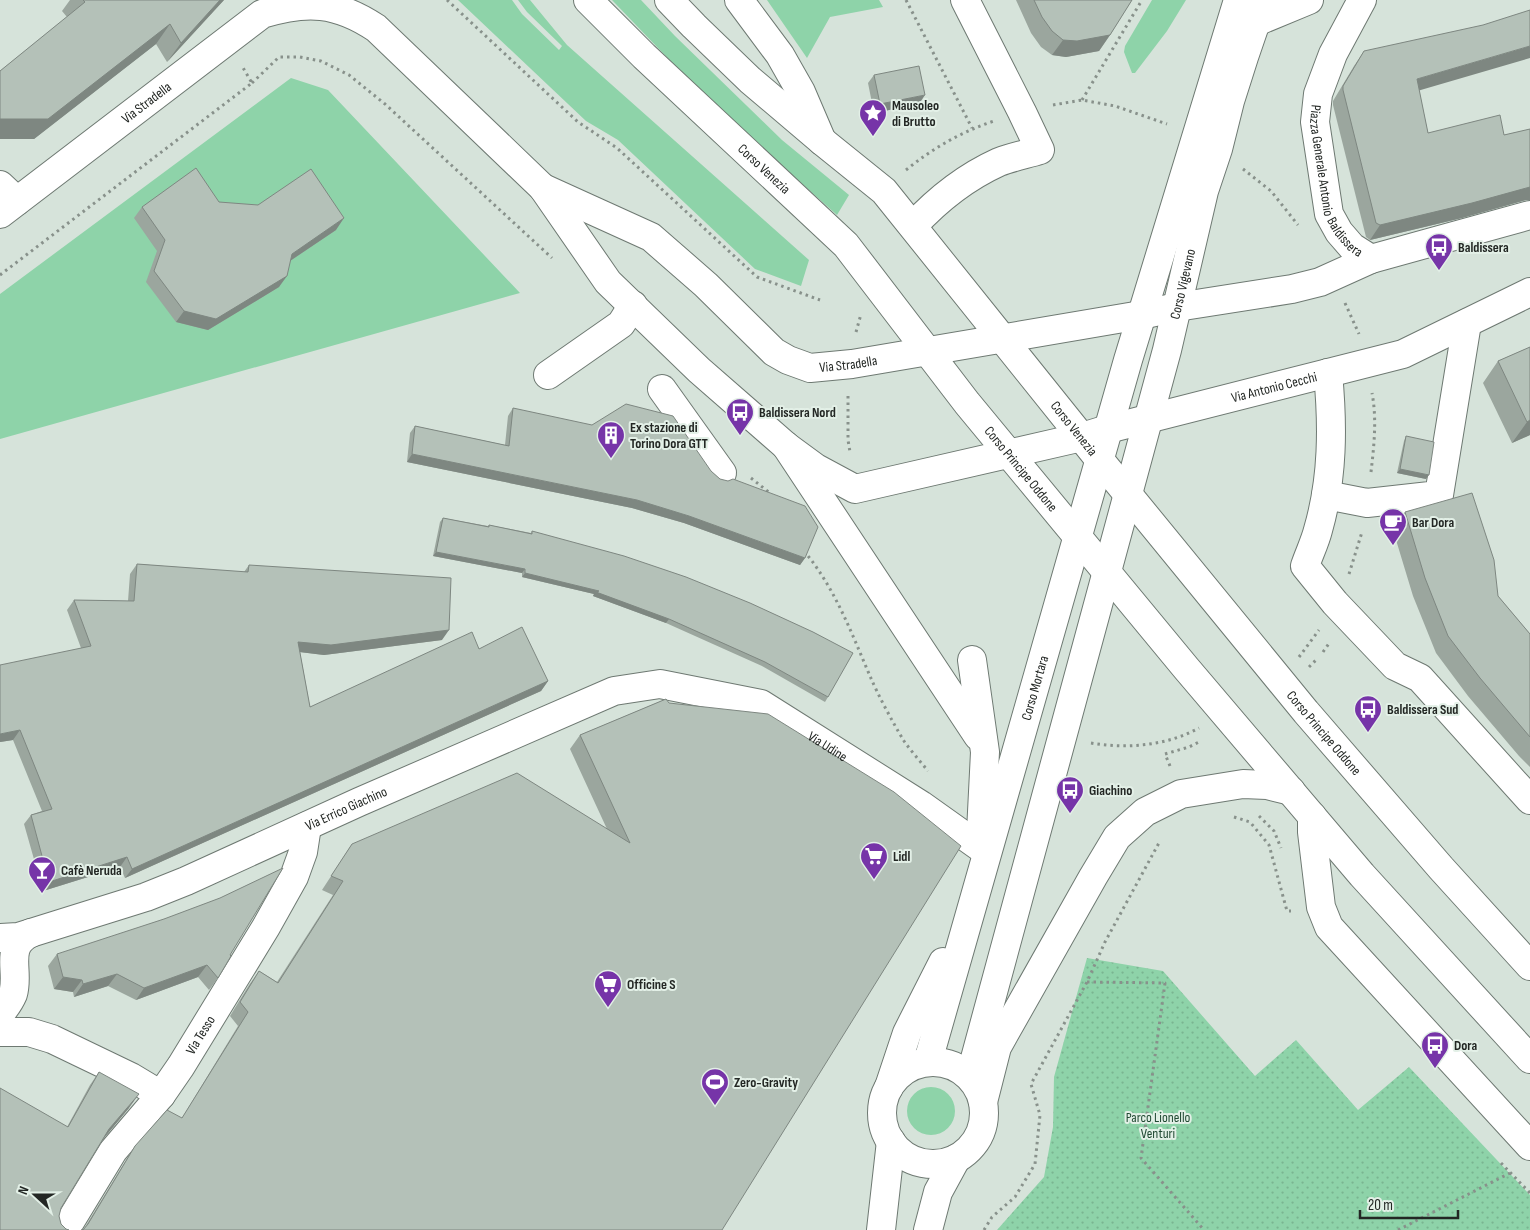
<svg xmlns="http://www.w3.org/2000/svg" width="1530" height="1230" font-family="'Sofia Sans Condensed',sans-serif">
  <style>
    .green { fill: #8ed3a9 }
    .park { fill: url(#park-dots) }
    .lines { fill: none; stroke-linecap: round; stroke-linejoin: round }
    .minor-casing { stroke: #6e7972; stroke-width: 30 }
    .major-casing { stroke: #6e7972; stroke-width: 30 }
    .path { stroke: #88918b; stroke-width: 3; stroke-dasharray: 2.5 4; stroke-linecap: butt }
    .minor { stroke: #fff; stroke-width: 28 }
    .major { stroke: #fff; stroke-width: 28 }
    .wall { fill: #9ba69e }
    .shaded-wall { fill: #7e8781 }
    .building { fill: #b4c1b8; stroke: #7e8781 }
    .labels { text-anchor: middle; dominant-baseline: central; stroke-width: 4; stroke-linejoin: round; paint-order: stroke }
    .street-label { font-size: 14px; fill: #232724; stroke: #e3f0e7 }
    .poi-label { font-size: 14px; font-weight: bold; fill: #232724; stroke: #e3f0e7; text-anchor: start }
    .park-label { font-size: 14px; fill: #204932; stroke: #e3f0e7 }
  </style>
  <defs>
    <pattern id="park-dots" width="8" height="8" patternUnits="userSpaceOnUse" patternTransform="scale(1.25)"><rect width="8" height="8" fill="#8ed3a9"/><path d="M2 2h.1M6 6h.1" fill="none" stroke="#7ab591" stroke-width="1.8" stroke-linecap="round"/></pattern>
  </defs>
  <rect width="100%" height="100%" fill="#d6e3da"/>
  <!-- green -->
  <path class="green" d="M458 0H512L522 14 559 50 562 46 527 12 518 0H530L567 45 809 260 801 286 755 269 618 140 586 121Z
    M612 0H641L675 36 782 140 849 195 837 215 764 150 681 72Z
    M767 0H879L883 7 830 17 807 58Z
    M1152 0H1186L1167 31 1135 73H1132L1124 52 1125 46Z
    M291 78 328 90 520 293 0 439V294Z
    M907 1111a24 24 0 1 1 48 0a24 24 0 1 1-48 0Z"/>
  <!-- park -->
  <path class="park" d="M1087 958 1163 971 1255 1076 1296 1040 1358 1110 1409 1067 1530 1195V1230H997L1044 1177 1053 1127 1054 1077Z"/>
  <g class="lines">
    <!-- minor casing -->
    <g class="minor-casing">
      <g id="minor">
        <path d="M739 0 780 55 801 92 822 141"/>
        <path id="s1" d="M1362 0 1333 54 1318 94 1315 122 1329 214 1339 232 1352 247 1371 259"/>
        <path d="M1256 22 1309 0"/>
        <path d="M0 185 17 201"/>
        <path id="s2" d="M543 188 651 237 706 285 774 352 788 360 810 368 852 364 1141 315 1177 307 1292 289 1320 282 1371 259 1530 215"/>
        <path id="s3" d="M0 214 262 14C307 0 337 2 376 28L543 188 608 282 699 370 786 446 816 468 855 489 1082 437 1108 429 1403 354 1530 292"/>
        <path d="M913 226C937 200 966 177 999 162 1012 157 1027 154 1040 150L1022 112 965 0"/>
        <path d="M1328 373C1333 426 1333 478 1318 530 1315 542 1309 554 1305 566L1335 603 1395 666 1420 678 1530 800"/>
        <path d="M548 375 621 324 633 305"/>
        <path d="M662 389 722 473"/>
        <path d="M1326 495 1367 503 1439 495 1467 323"/>
        <path d="M1312 816V832L1321 907 1329 927 1530 1146"/>
        <path id="s4" d="M0 938 18 937 146 897 186 881 359 802 614 691 660 684 761 704 921 805 980 847"/>
        <path d="M0 1014C5 1008 10 1001 13 994 20 971 3 946 31 933"/>
        <path d="M0 1032H29L52 1039 131 1077 161 1095"/>
        <path id="s5" d="M65 1230 113 1151 161 1095 181 1066 266 927 294 877 303 852 307 826"/>
      </g>
    </g>
    <!-- major casing -->
    <g class="major-casing">
      <g id="major">
        <path id="s6" d="M588 0 644 56 846 245 967 403 1186 668 1362 875 1530 1059"/>
        <path id="s7" d="M669 0 694 26 750 80 822 141 884 191 1099 459 1306 712 1441 868 1530 966"/>
        <path d="M786 446 978 736"/>
        <path d="M972 660 985 752 981 832"/>
        <path id="s8" d="M928 1061 1128 360 1238 0"/>
        <circle cx="933" cy="1113" r="51"/>
        <path id="s9" d="M970 1077 1167 350 1204 191 1218 149 1230 101 1244 57 1256 22 1266 0"/>
        <path d="M889 1087 907 1033 943 962"/>
        <path d="M983 1102 997 1047 1093 877 1117 837 1145 812 1181 794 1243 784 1267 785 1291 791"/>
        <path d="M881 1230 891 1141"/>
        <path d="M928 1230 938 1192 956 1159"/>
      </g>
    </g>
    <!-- path -->
    <path class="path" d="M447 0 578 122 617 148 757 277 820 300
      M906 0 972 128
      M252 83 279 57H300L321 61 349 75 385 104 552 258
      M1082 100 1142 0
      M1053 105 1082 100 1115 106 1167 124
      M1243 169 1271 191 1298 225
      M906 170C933 148 961 132 994 121
      M0 275 252 83 242 66
      M1345 303 1359 334
      M856 332 861 314
      M848 396V440L850 452
      M1371 472C1374 446 1377 419 1372 393
      M751 478 771 494
      M804 551C835 588 851 632 870 676 878 695 893 723 904 741 911 751 920 761 928 771
      M1349 574 1362 532
      M1323 652 1330 642
      M1299 657 1319 630
      M1309 667 1317 659
      M1091 743C1127 749 1166 746 1199 728
      M1170 766 1165 754 1189 747 1199 742
      M1259 816 1274 831 1281 848
      M1234 817 1250 822 1269 845 1287 911H1291
      M1087 982 1165 983 1141 1158 1204 1230
      M1501 1163 1530 1193
      M984 1230 992 1217 1015 1197 1035 1164 1040 1115 1031 1084 1087 982 1105 942 1160 841
      M1398 1230 1510 1173"/>
    <!-- minor -->
    <use href="#minor" class="minor"/>
    <!-- major -->
    <use href="#major" class="major"/>
  </g>
  <!-- wall -->
  <path class="wall" d="M70 0H224L167 62 156 44 34 139H0V71L67 17 62 11Z
    M1016 0H1132L1110 35 1099 51 1066 57 1052 55 1041 47 1031 33Z
    M1364 51 1419 90 1428 133 1504 135 1530 129V200H1526L1462 218 1370 240 1366 237 1333 105V101L1354 66Z
    M874 75 919 104 874 113 868 83Z
    M219 202 336 230 290 261 279 287 208 330 176 322 146 282 157 251 134 218 142 207Z
    M1530 347V435L1512 443 1483 383 1498 361Z
    M513 408 711 471 805 558 800 565 684 523 632 508 407 462 410 433 415 426 505 445 508 416Z
    M1406 436 1426 479 1397 473 1404 441Z
    M1405 512 1498 596 1530 634V767L1519 756 1468 696 1436 653 1413 596 1393 530Z
    M443 518 488 526 489 525 531 533 532 531 828 697 825 702 762 666 666 623 593 596 594 594 522 577V573L433 556 440 522Z
    M137 564 244 572 249 565 442 640 324 655 300 652 310 707 479 649 548 681 541 691 125 878 120 867 43 891 24 824 31 815 42 811 13 740 0 742 81 648 67 610 74 600 128 601 130 574Z
    M666 699 722 1230H83L85 1227 126 1160 135 1146 182 1118 238 1026 230 1016 249 985 259 971 277 982 333 895 322 890 352 844 607 829 570 749 580 735Z
    M57 954 230 955 218 978 209 990 198 977 136 1000 108 986 74 997 73 992 54 989 48 966Z
    M99 1072 129 1108 104 1137 61 1208 59 1216 61 1224 66 1229 0 1230 67 1127 90 1085Z"/>
  <!-- shaded-wall -->
  <path class="shaded-wall" d="M220 0H224L167 62 181 43Z
    M170 24 156 44 34 139H0V119Z
    M1110 35 1099 51 1066 57 1052 55 1063 40Z
    M1530 46V58L1407 94 1417 79Z
    M925 95 919 104 874 113 880 104Z
    M1530 187V200H1526L1462 218 1370 240 1380 225Z
    M344 218 336 230 284 265 292 254Z
    M287 276 279 287 208 330 176 322 184 311Z
    M1530 420V435L1512 443 1527 422Z
    M412 454 637 500 689 516 805 558 800 565 684 523 632 508 407 462Z
    M1400 469 1429 475 1426 479 1397 473Z
    M436 552 525 569 522 573 433 556Z
    M525 573 599 591 669 619 666 623 593 596 594 594 522 577Z
    M449 630 442 640 324 655 291 651 298 642Z
    M548 681 541 691 125 878 132 869Z
    M20 730 13 740 0 742V734Z
    M127 857 120 867 43 891 49 882Z
    M207 965 198 977 136 1000 144 988Z
    M117 974 108 986 74 997 83 984Z
    M63 977 82 980 73 992 54 989Z
    M139 1094 129 1108 100 1143 109 1129Z"/>
  <!-- building -->
  <path class="building" d="M83 0H220L181 43 170 24 48 119H0V71L85 2Z
    M1034 0H1132L1110 35 1077 41 1063 40 1052 31 1042 17Z
    M1530 10V46L1417 79 1428 133 1500 115 1504 135 1530 129V187L1472 203 1380 225 1376 223 1343 90V86L1364 51 1483 25Z
    M919 66 925 95 880 104 874 75Z
    M196 168 219 202 258 205 311 169 344 218 292 254 287 276 216 319 184 311 154 271 165 240 142 207Z
    M1530 347V420L1527 422 1498 361Z
    M626 404 673 416 711 471 720 479 728 481 733 479 805 506 818 527 805 558 689 516 637 500 412 454 415 426 509 446 513 408 592 425Z
    M1406 436 1434 442 1429 475 1400 469Z
    M1472 493 1494 560 1498 596 1530 634V737L1480 678 1448 636 1425 578 1405 512Z
    M443 518 489 527V525L532 534V531L624 556 686 577 750 603 813 632 853 653 828 697 765 662 669 619 596 592 599 591 525 573V569L436 552Z
    M137 564 248 572 249 565 451 578 449 630 331 645 298 642 310 707 472 632 479 649 522 627 548 681 132 869 127 857 49 882 31 815 52 809 20 730 0 734V665L91 646 74 600 134 601Z
    M666 699 669 703 768 714 894 792 961 846 722 1230H81H83L88 1224 135 1146 167 1110 182 1118 248 1012 240 1002 259 971 278 983 343 881 331 876 352 844 517 773 630 843 580 735Z
    M283 868 230 955 231 956 218 978 207 965 144 988 117 974 83 984 82 980 63 977 57 954 164 919 220 898Z
    M99 1072 139 1094 109 1129 61 1208 59 1216 61 1224 66 1229 69 1230H0V1088L68 1127Z"/>
  <!-- icons -->
  <defs>
    <g id="sight-pin" transform="scale(1.4375)"><path d="M0 17L-7.5 6A9.5 9.5 0 1 1 7.5 6Z" fill="#7634a8" stroke="#e3f0e7"/><path d="M0-6L1.8-2.2L6-1.7L2.9 1.2L3.7 5.4L0 3.3L-3.7 5.4L-2.9 1.2L-6-1.7L-1.8-2.2Z" fill="#fff"/></g>
    <g id="bus-pin" transform="scale(1.4375)"><path d="M0 17L-7.5 6A9.5 9.5 0 1 1 7.5 6Z" fill="#7634a8" stroke="#e3f0e7"/><path d="M-5-6H5V4H4V6H2V4H-2V6H-4V4H-5ZM-3.5-4V0h7V-4ZM-3.5 1.2v1.5H-2V1.2ZM2 1.2v1.5H3.5V1.2Z" fill="#fff"/></g>
    <g id="building-pin" transform="scale(1.4375)"><path d="M0 17L-7.5 6A9.5 9.5 0 1 1 7.5 6Z" fill="#7634a8" stroke="#e3f0e7"/><path d="M-4-6H4V6H1V3H-1V6H-4ZM-2.5-4.3h1.7v1.8h-1.7ZM.8-4.3h1.7v1.8H.8ZM-2.5-1h1.7V.8h-1.7ZM.8-1h1.7V.8H.8Z" fill="#fff"/></g>
    <g id="cafe-pin" transform="scale(1.4375)"><path d="M0 17L-7.5 6A9.5 9.5 0 1 1 7.5 6Z" fill="#7634a8" stroke="#e3f0e7"/><path d="M-5.5-4.5H6V0H3Q3 3.5 0 3.5H-2.5Q-5.5 3.5-5.5 0ZM3-3.2v2h1.7v-2ZM-6 4.5H4V6H-6Z" fill="#fff"/></g>
    <g id="supermarket-pin" transform="scale(1.4375)"><path d="M0 17L-7.5 6A9.5 9.5 0 1 1 7.5 6Z" fill="#7634a8" stroke="#e3f0e7"/><path d="M-6-5.5h2.5l.6 2H6L4.5 2H-2.5L-4.4-4H-6ZM-1.5 3.2a1.3 1.3 0 1 0 .1 0ZM3 3.2a1.3 1.3 0 1 0 .1 0Z" fill="#fff"/></g>
    <g id="bar-pin" transform="scale(1.4375)"><path d="M0 17L-7.5 6A9.5 9.5 0 1 1 7.5 6Z" fill="#7634a8" stroke="#e3f0e7"/><path d="M-6-5H6L.8 .8V4.5H3.5V6h-7V4.5H-.8V.8Z" fill="#fff"/></g>
    <g id="stadium-pin" transform="scale(1.4375)"><path d="M0 17L-7.5 6A9.5 9.5 0 1 1 7.5 6Z" fill="#7634a8" stroke="#e3f0e7"/><path d="M0-5a6.5 5 0 1 0 0 10a6.5 5 0 1 0 0-10ZM-3.5-1.8h7v3.6h-7Z" fill="#fff"/></g>
  </defs>
  <g fill-rule="evenodd">
    <use href="#sight-pin" x="873" y="113"/>
    <use href="#bus-pin" x="1439" y="247"/>
    <use href="#bus-pin" x="740" y="412"/>
    <use href="#building-pin" x="611" y="435"/>
    <use href="#cafe-pin" x="1393" y="522"/>
    <use href="#bus-pin" x="1368" y="709"/>
    <use href="#bus-pin" x="1070" y="790"/>
    <use href="#supermarket-pin" x="874" y="856"/>
    <use href="#bar-pin" x="42" y="870"/>
    <use href="#supermarket-pin" x="608" y="984"/>
    <use href="#bus-pin" x="1435" y="1045"/>
    <use href="#stadium-pin" x="715" y="1082"/>
  </g>
  <g class="labels">
    <!-- street labels -->
    <g class="street-label">
      <text stroke="none"><textPath href="#s3" startOffset="184">Via Stradella</textPath></text>
      <text stroke="none"><textPath href="#s6" startOffset="244">Corso Venezia</textPath></text>
      <text stroke="none"><textPath href="#s1" startOffset="196">Piazza Generale Antonio Baldissera</textPath></text>
      <text stroke="none"><textPath href="#s9" startOffset="821">Corso Vigevano</textPath></text>
      <text stroke="none"><textPath href="#s2" startOffset="365">Via Stradella</textPath></text>
      <text stroke="none"><textPath href="#s3" startOffset="1550">Via Antonio Cecchi</textPath></text>
      <text stroke="none"><textPath href="#s7" startOffset="592">Corso Venezia</textPath></text>
      <text stroke="none"><textPath href="#s6" startOffset="640">Corso Principe Oddone</textPath></text>
      <text stroke="none"><textPath href="#s8" startOffset="388">Corso Mortara</textPath></text>
      <text stroke="none"><textPath href="#s7" startOffset="986">Corso Principe Oddone</textPath></text>
      <text stroke="none"><textPath href="#s4" startOffset="892">Via Udine</textPath></text>
      <text stroke="none"><textPath href="#s4" startOffset="371">Via Errico Giachino</textPath></text>
      <text stroke="none"><textPath href="#s5" startOffset="238">Via Tesso</textPath></text>
    </g>
    <!-- poi labels -->
    <g class="poi-label">
      <text x="892" y="105">Mausoleo<tspan x="892" dy="16">di Brutto</tspan></text>
      <text x="1458" y="247">Baldissera</text>
      <text x="759" y="412">Baldissera Nord</text>
      <text x="630" y="427">Ex stazione di<tspan x="630" dy="16">Torino Dora GTT</tspan></text>
      <text x="1412" y="522">Bar Dora</text>
      <text x="1387" y="709">Baldissera Sud</text>
      <text x="1089" y="790">Giachino</text>
      <text x="893" y="856">Lidl</text>
      <text x="61" y="870">Cafè Neruda</text>
      <text x="627" y="984">Officine S</text>
      <text x="1454" y="1045">Dora</text>
      <text x="734" y="1082">Zero-Gravity</text>
    </g>
    <!-- park labels -->
    <g class="park-label">
      <text x="1158" y="1117">Parco Lionello<tspan x="1158" dy="16">Venturi</tspan></text>
    </g>
  </g>
  <!-- north arrow -->
  <g transform="translate(35 1195) rotate(291)" stroke="#e3f0e7" stroke-width="4" paint-order="stroke">
  <path d="M0-4L9 19L0 12L-9 19Z" fill="#232724"/>
  <text y="-8" font-size="14" font-weight="bold" text-anchor="middle" fill="#232724">N</text>
  </g>
  <!-- scale -->
  <path d="M1360 1210v8h98v-8" fill="none" stroke="#232724" stroke-width="2.5"/>
  <text x="1368" y="1210" font-size="15" fill="#232724" stroke="#e3f0e7" stroke-width="4" paint-order="stroke">20 m</text>
</svg>
